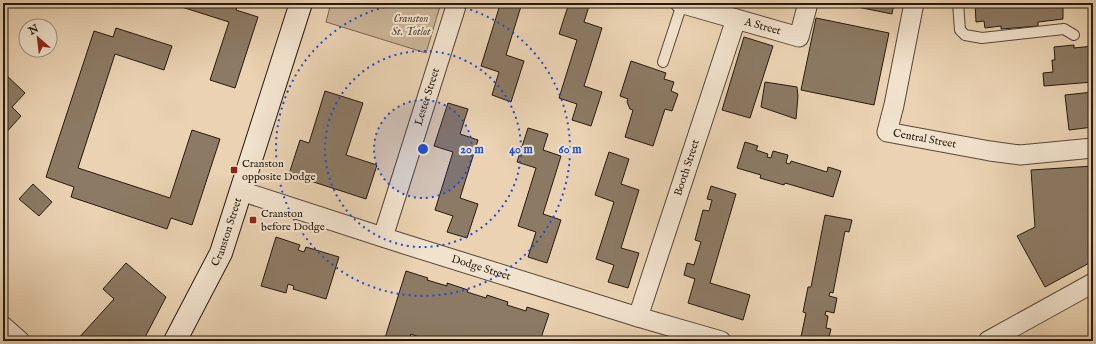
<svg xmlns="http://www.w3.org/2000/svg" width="1096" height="344" font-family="'IM FELL English',serif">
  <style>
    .green { fill: #c9b396; stroke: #786652 }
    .building { fill: #8c7a64; stroke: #261a0f }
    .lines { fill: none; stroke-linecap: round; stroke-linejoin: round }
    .lane-casing { stroke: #574838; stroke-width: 12 }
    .street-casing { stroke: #574838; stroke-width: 21 }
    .secondary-casing { stroke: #261a0f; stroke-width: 24 }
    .lane { stroke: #f1e2cd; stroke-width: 10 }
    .street { stroke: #f1e2cd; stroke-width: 19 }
    .secondary { stroke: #f1e2cd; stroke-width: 22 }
    .ring { fill: none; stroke: #1d4ed8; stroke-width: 2; stroke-dasharray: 2 4 }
    .poi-dot { fill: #8f2418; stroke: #f1e2cd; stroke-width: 1.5 }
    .labels { text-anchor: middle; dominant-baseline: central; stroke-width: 4; stroke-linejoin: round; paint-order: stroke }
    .park-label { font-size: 11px; font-style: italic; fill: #574838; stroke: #f1e2cd }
    .street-label { font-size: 11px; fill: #261a0f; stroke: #f1e2cd }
    .poi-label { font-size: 11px; fill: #261a0f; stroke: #f1e2cd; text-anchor: start }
    .centre { fill: #1d4ed8; stroke: #f1e2cd; stroke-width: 2 }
    .ring-label { font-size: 12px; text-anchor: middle; font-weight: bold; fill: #1d4ed8; stroke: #f1e2cd; stroke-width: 4; stroke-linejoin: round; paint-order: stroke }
  </style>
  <rect width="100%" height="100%" fill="#ead2b2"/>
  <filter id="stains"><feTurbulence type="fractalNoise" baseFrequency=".005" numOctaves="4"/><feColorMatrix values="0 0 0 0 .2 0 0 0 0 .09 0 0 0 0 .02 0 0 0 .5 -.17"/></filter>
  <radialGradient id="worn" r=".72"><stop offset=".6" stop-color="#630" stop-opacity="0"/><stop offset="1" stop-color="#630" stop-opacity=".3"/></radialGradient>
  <!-- green -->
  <path class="green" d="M331 3H441L426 53 326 22Z"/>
  <!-- building -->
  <path class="building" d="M169 3H238L236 10 258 17 235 88 210 80 229 22Z
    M483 3H522L506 55 524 61 511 102 492 95 499 72 481 66 499 8Z
    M569 3H590L584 22 602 28 584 86 602 92 591 126 572 120 577 104 559 98 577 40 559 34Z
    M838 3H894L892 14Z
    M975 3H1063V19L1038 22V26L1001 29V26L985 28 984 21 976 22Z
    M816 18 889 33 874 105 801 90Z
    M116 28 172 46 164 70 115 54 78 168 170 198 192 130 220 139 192 225 171 218 167 229 71 197 74 187 46 177 94 31 113 37Z
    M744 37 773 46 750 118 722 110Z
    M1074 45V48L1093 46V82L1044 86 1043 73 1053 72 1052 60H1055L1054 47Z
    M631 61 666 73 664 79 674 82 671 91 678 94 672 111 665 109 653 146 625 137 633 110 630 109 627 102 628 99 620 96Z
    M3 72 25 93 12 107 21 116 3 136Z
    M765 82 797 87 798 96 796 119 761 107Z
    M325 91 363 103 346 155 377 165 366 199 289 174 300 140 309 143Z
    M1093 92V127L1069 130 1065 95Z
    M448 103 468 109 460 134 478 140 460 198 478 204 467 238 447 232 453 216 435 210 453 152 434 146Z
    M528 128 548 134 543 150 561 156 543 214 561 220 547 263 528 257 536 232 518 226 536 168 517 162Z
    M745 142 758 146 756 150 768 154 767 157 771 158 773 151 788 155 786 163 790 164 791 161 827 172 828 167 841 171 833 197 785 183 784 185 760 178 761 175 737 168Z
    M609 152 629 159 621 184 639 190 621 248 639 253 628 288 608 282 614 265 596 259 614 202 595 195Z
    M1093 166V261L1045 287 1017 236 1035 227 1031 170Z
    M33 184 52 202 39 216 19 199Z
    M711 186 736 194 710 283 750 295 743 320 688 303 695 279 684 275 687 263 694 265 701 242 695 240 703 210 709 211 712 200 707 199Z
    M825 215 852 220 849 232 845 231 833 293 830 292 829 296 837 298 834 313 826 311 825 315 828 316 826 328 831 329 828 341 801 337 806 313 803 312 808 287H811Z
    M276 237 300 245 298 250 304 252 306 247 339 257 326 299 293 289 294 286 288 284 286 293 261 286Z
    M126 263 166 297 143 341H76L114 299 103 289Z
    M406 271 428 278 427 280 447 286V283L468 290 467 292 486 298 487 295 508 302 507 305 526 311 527 307 549 314 540 341H429L411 334 408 341H384Z"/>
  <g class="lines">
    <!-- lane casing -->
    <g class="lane-casing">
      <path id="lane" d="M958 3 960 30 965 35 982 38 1064 29 1074 35
        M663 62 682 4"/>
    </g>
    <!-- street casing -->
    <g class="street-casing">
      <g id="street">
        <path id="s1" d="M680 3 799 37 808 3"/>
        <path id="s2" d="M914 3 894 105 887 132 990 151 1020 155 1093 148"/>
        <path id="s3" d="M241 191 401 243 638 317 721 341"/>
        <path id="s4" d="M383 237 457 3"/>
        <path id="s5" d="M638 317 736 19"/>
        <path d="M3 326 20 341"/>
        <path d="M988 341 1093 283"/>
      </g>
    </g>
    <!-- secondary casing -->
    <g class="secondary-casing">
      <g id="secondary">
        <path id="s6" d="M175 341 221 253 301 3"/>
      </g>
    </g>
    <!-- lane -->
    <use href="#lane" class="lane"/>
    <!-- street -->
    <use href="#street" class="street"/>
    <!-- secondary -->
    <use href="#secondary" class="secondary"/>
  </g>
  <!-- distance rings -->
  <circle cx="423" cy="149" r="49" fill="#1d4ed8" fill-opacity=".12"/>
  <g class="ring">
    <circle cx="423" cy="149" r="49"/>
    <circle cx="423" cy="149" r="98"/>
    <path d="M441 3A147 147 0 1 1 405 3"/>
  </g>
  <!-- markers -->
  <g class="poi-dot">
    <rect x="230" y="166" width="8" height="8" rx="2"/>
    <rect x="249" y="216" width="8" height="8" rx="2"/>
  </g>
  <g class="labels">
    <!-- park labels -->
    <g class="park-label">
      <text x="411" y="19">Cranston<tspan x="411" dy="13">St. Totlot</tspan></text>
    </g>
    <!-- street labels -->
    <g class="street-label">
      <text stroke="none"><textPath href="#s1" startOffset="86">A Street</textPath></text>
      <text stroke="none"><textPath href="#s4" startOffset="147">Lester Street</textPath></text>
      <text stroke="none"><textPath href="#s2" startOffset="170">Central Street</textPath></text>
      <text stroke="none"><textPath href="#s5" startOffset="157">Booth Street</textPath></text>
      <text stroke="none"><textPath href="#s6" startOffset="121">Cranston Street</textPath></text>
      <text stroke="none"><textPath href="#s3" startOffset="252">Dodge Street</textPath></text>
    </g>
    <!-- poi labels -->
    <g class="poi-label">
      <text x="242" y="164">Cranston<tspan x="242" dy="13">opposite Dodge</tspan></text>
      <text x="261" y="214">Cranston<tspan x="261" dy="13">before Dodge</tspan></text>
    </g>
  </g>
  <circle cx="423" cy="149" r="6" class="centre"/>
  <g class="ring-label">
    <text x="472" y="153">20 m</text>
    <text x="521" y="153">40 m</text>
    <text x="570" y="153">60 m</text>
  </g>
  <!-- margin -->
  <rect width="1096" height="344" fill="none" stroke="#ead2b2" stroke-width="16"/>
  <rect x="4" y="4" width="1088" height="336" fill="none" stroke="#261a0f" stroke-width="2"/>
  <rect x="8" y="8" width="1080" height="328" fill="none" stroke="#261a0f"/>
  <!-- north arrow -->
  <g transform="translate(38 38) rotate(332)"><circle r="19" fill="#f1e2cd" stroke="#a09281"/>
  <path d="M0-3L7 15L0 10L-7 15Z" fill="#8f2418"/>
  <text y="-6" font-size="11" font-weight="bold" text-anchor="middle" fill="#261a0f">N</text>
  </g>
  <rect width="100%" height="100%" filter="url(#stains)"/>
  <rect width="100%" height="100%" fill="url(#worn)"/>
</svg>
